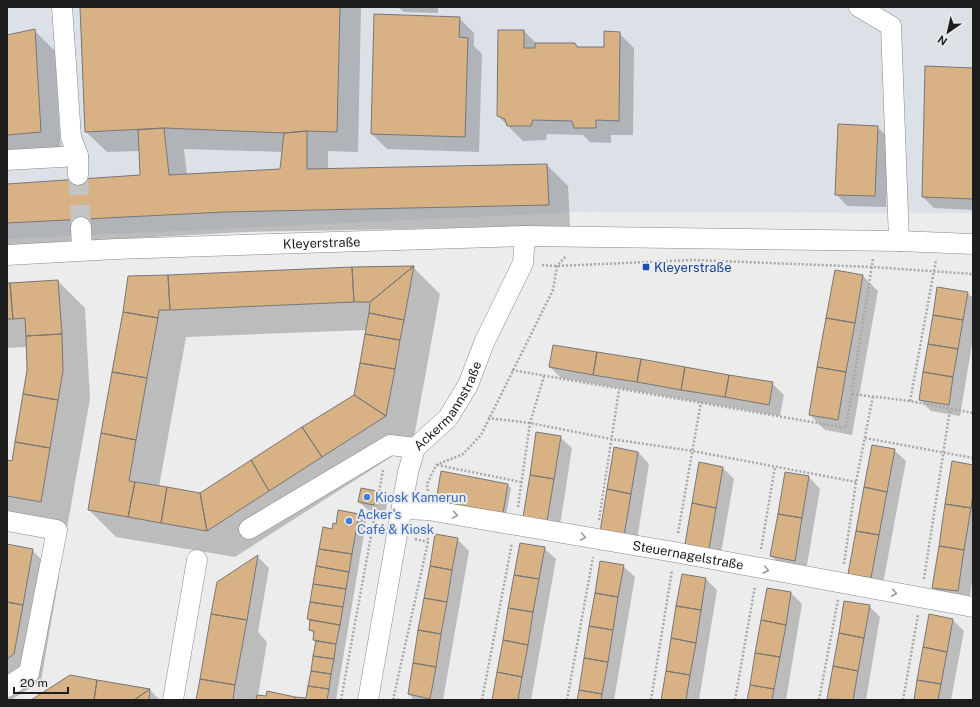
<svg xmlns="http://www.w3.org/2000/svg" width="980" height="707" font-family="'Public Sans',sans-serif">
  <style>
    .built { fill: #dce1e8 }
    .shadow { fill: #0003; fill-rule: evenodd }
    .building { fill: #d8b184; stroke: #777776 }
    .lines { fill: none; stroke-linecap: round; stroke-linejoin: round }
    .minor-tunnel { stroke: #c3c3c3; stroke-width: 20; stroke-dasharray: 20 10; stroke-linecap: butt }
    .minor-casing { stroke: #878889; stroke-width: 21 }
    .path { stroke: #a8a8a9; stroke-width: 2.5; stroke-dasharray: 2 2; stroke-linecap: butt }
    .minor { stroke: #fff; stroke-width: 20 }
    .oneway { stroke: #999 }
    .transit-dot { fill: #1a4fb4; stroke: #ececed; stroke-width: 1.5 }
    .shop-dot { fill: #3f7fe0; stroke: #ececed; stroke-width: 1.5 }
    .labels { text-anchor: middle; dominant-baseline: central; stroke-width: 4; stroke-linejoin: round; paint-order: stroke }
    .street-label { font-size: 13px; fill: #1d1d1d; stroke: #ececed }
    .transit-label { font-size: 13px; fill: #164399; stroke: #ececed; text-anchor: start }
    .shop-label { font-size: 13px; fill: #366cbe; stroke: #ececed; text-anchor: start }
  </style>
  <rect width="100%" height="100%" fill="#ececed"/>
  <!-- built -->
  <path class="built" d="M7 7H973V213L578 212 7 239Z"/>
  <!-- shadow -->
  <path class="shadow" d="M81 7H361L358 152 328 151V169L547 165 568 186 570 226 246 232 7 245V185L141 176 140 151 107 152 86 132ZM184 149 283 152 281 170 187 175Z
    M398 7H438V13L404 12Z
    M459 18 474 33V46L482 54 479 152 387 149 372 134Z
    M34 30 55 51 61 153 7 158V36Z
    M524 31 537 44H574L578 48H605L619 33 634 48 633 135H611V143L590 142 583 135 547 134 546 140 523 141 498 116Z
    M973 69V210L934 208 923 197Z
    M877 127 889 138 886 207 847 206 836 194Z
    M413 267 440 294 413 443 235 557 116 537 89 510 129 277ZM367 330 355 396 200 494 159 487 186 337Z
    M836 271 863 276 878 291 852 435 825 430 810 415Z
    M58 281 85 308 90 399 67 528 7 518V461L12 462 28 370 27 347 7 348V285Z
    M967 293 973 298V338L960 416 931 411 920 400Z
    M550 367 772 383 784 395 780 416 561 378Z
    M560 437 572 448 559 532 536 528Z
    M894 450 906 461 882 589 860 585Z
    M638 452 649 464 636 547 612 543Z
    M973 466V576L969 602 945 599 933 587Z
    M723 468 734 479 720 559 697 556Z
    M442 473 508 485 511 488 506 516 441 504 437 501Z
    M809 477 820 489 806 571 783 567 771 556Z
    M376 492 387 503 385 516 371 513 359 502Z
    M358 515 366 522 336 700H197L258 557 269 568 258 632 267 642 258 696 307 700 316 642 314 640 315 635 310 630 311 622 308 619 337 525Z
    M457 539 469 551 443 700H414L409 694Z
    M7 545 32 550 59 577 41 681 11 700H7Z
    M544 548 556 559 531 700H494Z
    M623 566 635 577 614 700H578Z
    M683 575 706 579 717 590 699 700H662Z
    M791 593 802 604 786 700H748Z
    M845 602 869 606 880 617 866 700H828Z
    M953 620 964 631 951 700H915Z
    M71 676 150 690 160 700H33Z"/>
  <!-- building -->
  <path class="building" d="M80 7H340L337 132 307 131 284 133 164 128 85 132Z
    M374 14 460 17 459 37 468 38 465 137 371 134Z
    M35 29 41 132 7 135V35Z
    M498 30H524V48H535V43H575L577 47H604V31L620 32 619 121 596 120V128H574L572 121 533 120 531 126H507L505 119 497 116Z
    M925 66 973 68V199L922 197Z
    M838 124 878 126 875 196 835 195Z
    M164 128 169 175 280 169 284 133 307 131V169L547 164 549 205 224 212 7 223V184L140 175 138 130Z
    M414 266 404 320 369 313 370 302Z
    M414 266 370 302H354L352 267Z
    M352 267 354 302 170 310 168 275Z
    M835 270 863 275 855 323 826 318Z
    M168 275 170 310H159L158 318 123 312 128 276Z
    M58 280 62 334 26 336 25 318 13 319 10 283Z
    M7 283H10L13 319H7Z
    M937 287 968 292 963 320 933 315Z
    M123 312 158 318 147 378 112 372Z
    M369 313 404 320 400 340 365 334Z
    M933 315 963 320 958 349 928 344Z
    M826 318 855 323 846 372 817 367Z
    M62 334 63 371 58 400 23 394 27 370 26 336Z
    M365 334 400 340 395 369 360 363Z
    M928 344 958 349 953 377 923 372Z
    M553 345 597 352 593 375 549 367Z
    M597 352 641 359 637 382 593 375Z
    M641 359 685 367 681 390 637 382Z
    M360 363 395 369 386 416 354 395Z
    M685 367 729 375 725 397 681 390Z
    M817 367 846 372 838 420 809 415Z
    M112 372 147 378 136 440 101 433Z
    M923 372 953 377 949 405 919 400Z
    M729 375 773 382 769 405 725 397Z
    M23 394 58 400 50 448 15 442Z
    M354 395 386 416 322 457 302 427Z
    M302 427 322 457 269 491 251 460Z
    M536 432 561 436 554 479 530 475Z
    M101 433 136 440 129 481 135 482 128 517 88 510Z
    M15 442 50 448 41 502 7 496V460L12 461Z
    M872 445 895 449 887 492 864 487Z
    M614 447 638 452 631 494 607 489Z
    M251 460 269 491 207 531 200 493Z
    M952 461 973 465V493L971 508 945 504Z
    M699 462 723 467 716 508 692 503Z
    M441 471 508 484 503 513 436 501Z
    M785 472 809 476 802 518 778 514Z
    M530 475 554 479 547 521 523 517Z
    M135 482 167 487 161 523 128 517Z
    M167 487 200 493 207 531 161 523Z
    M864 487 887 492 879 535 856 531Z
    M361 488 377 491 374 505 358 502Z
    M607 489 631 494 624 536 600 532Z
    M692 503 716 508 709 549 685 544Z
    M945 504 971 508 964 550 939 546Z
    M338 510 359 514 352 554 319 549 323 527 332 529 333 523 336 524Z
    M778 514 802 518 795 561 770 556Z
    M856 531 879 535 871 578 848 574Z
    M435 534 458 538 452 570 430 566Z
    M520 543 545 547 539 579 514 575Z
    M7 544 33 549 23 605 7 602Z
    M939 546 964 550 958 591 932 588Z
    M319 549 352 554 349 572 316 566Z
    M258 555 247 620 211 614 217 582Z
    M600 561 624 565 618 597 595 593Z
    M316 566 349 572 346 589 313 584Z
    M430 566 452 570 447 602 424 598Z
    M682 574 706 578 701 610 676 606Z
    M514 575 539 579 533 612 508 608Z
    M313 584 346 589 343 607 310 602Z
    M767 588 791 592 786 625 761 620Z
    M595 593 618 597 613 630 589 626Z
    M424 598 447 602 441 634 418 630Z
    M844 601 870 605 864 638 839 633Z
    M7 602 23 605 14 654 7 659Z
    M310 602 343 607 340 625 307 619Z
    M676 606 701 610 696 643 671 638Z
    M508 608 533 612 528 645 503 640Z
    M211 614 247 620 235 685 200 679Z
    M929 614 953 619 947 652 923 647Z
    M310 620 340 625 336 644 313 640 314 631 309 630Z
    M761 620 786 625 780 657 755 653Z
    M589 626 613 630 608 662 584 658Z
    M418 630 441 634 436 667 413 663Z
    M839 633 864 638 858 671 833 666Z
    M671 638 696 643 690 675 666 671Z
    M503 640 528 645 522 677 497 672Z
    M316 641 336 644 334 659 313 656Z
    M923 647 947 652 941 684 917 680Z
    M755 653 780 657 774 689 750 685Z
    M313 656 334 659 331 674 311 671Z
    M584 658 608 662 602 694 579 690Z
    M413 663 436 667 430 699 408 694Z
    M833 666 858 671 853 700 827 699Z
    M311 671 331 674 329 689 308 686Z
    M666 671 690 675 686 700H661Z
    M497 672 522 677 518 700H492Z
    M70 675 97 680 94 700H31Z
    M200 679 235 685 233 700H196Z
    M97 680 150 689 134 700H94Z
    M917 680 941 684 938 700H914Z
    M750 685 774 689 772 700H747Z
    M308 686 329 689 327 700H294L295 697 306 698Z
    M150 689 149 700H134Z
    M579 690 602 694 601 700H577Z
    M267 691 295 697 294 700H256L257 695 266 696Z"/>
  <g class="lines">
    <!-- minor-tunnel -->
    <path class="minor-tunnel" d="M78 175 81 227"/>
    <!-- minor casing -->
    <g class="minor-casing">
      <g id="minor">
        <path d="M62 7 71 137 78 156V175"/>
        <path d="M859 7 891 26 899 241"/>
        <path d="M7 160 78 156"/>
        <path d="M81 227 82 250"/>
        <path id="s1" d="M7 255 116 249 525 236 899 241 973 244"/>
        <path id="s2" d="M402 509 428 510 674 552 973 607"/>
        <path d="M7 521 57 530 29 673 7 687"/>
        <path d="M249 529 390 445 415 448"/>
        <path d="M173 700 197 560"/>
        <path id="s3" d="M368 700 408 472 415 448 448 418 468 385 484 343 523 263 525 236"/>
      </g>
    </g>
    <!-- path -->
    <path class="path" d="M542 265 557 266 693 260 872 267 973 274
      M512 370 846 428 873 259
      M852 394 910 401 973 413
      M910 401 936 260
      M488 418 530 423 611 439 693 451 856 482
      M865 438 973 458
      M437 465 521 482
      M428 491 427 484 436 465 463 454 481 435 553 290 557 266 566 256
      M518 507 530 423 544 376
      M599 520 619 390
      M678 533 701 402
      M415 539 428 542
      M761 549 775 467
      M844 564 856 482 873 396
      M924 579 950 409
      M393 699 400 700
      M341 700 383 470
      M393 700 428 542V528
      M482 700 512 543
      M567 700 593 557
      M651 700 672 570
      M735 700 755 586
      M819 700 838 600
      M903 700 918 615"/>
    <!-- minor -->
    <use href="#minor" class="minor"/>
  </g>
  <!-- one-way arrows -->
  <defs><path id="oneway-chevron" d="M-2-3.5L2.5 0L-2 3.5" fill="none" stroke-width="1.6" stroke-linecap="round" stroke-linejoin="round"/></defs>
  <g class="oneway">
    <use href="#oneway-chevron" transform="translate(455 515) rotate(10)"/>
    <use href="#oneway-chevron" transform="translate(583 537) rotate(10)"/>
    <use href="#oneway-chevron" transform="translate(766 570) rotate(11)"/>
    <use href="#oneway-chevron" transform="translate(894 593) rotate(10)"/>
  </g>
  <!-- markers -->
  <rect class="transit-dot" x="642" y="263" width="8" height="8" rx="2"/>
  <g class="shop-dot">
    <circle cx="367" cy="497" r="4"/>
    <circle cx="349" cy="521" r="4"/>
  </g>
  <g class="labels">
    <!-- street labels -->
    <g class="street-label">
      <text stroke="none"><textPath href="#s1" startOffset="315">Kleyerstraße</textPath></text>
      <text stroke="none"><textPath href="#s3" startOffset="311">Ackermannstraße</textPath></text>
      <text stroke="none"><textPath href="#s2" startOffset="290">Steuernagelstraße</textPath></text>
    </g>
    <!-- transit labels -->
    <g class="transit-label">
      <text x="654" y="267">Kleyerstraße</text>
    </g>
    <!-- shop labels -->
    <g class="shop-label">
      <text x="375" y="497">Kiosk Kamerun</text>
      <text x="357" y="514">Acker's<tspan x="357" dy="15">Café &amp; Kiosk</tspan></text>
    </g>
  </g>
  <!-- border -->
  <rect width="980" height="707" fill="none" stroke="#1d1d1d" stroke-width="16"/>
  <!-- north arrow -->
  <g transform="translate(948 32) rotate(214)" stroke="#ececed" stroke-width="3" paint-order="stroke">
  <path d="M0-3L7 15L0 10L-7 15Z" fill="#1d1d1d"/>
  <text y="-6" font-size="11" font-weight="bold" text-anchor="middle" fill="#1d1d1d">N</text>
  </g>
  <!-- scale -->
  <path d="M14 687v6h54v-6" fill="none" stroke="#1d1d1d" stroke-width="2"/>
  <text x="20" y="687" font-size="12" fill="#1d1d1d" stroke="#ececed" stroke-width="3" paint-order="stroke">20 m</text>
</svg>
